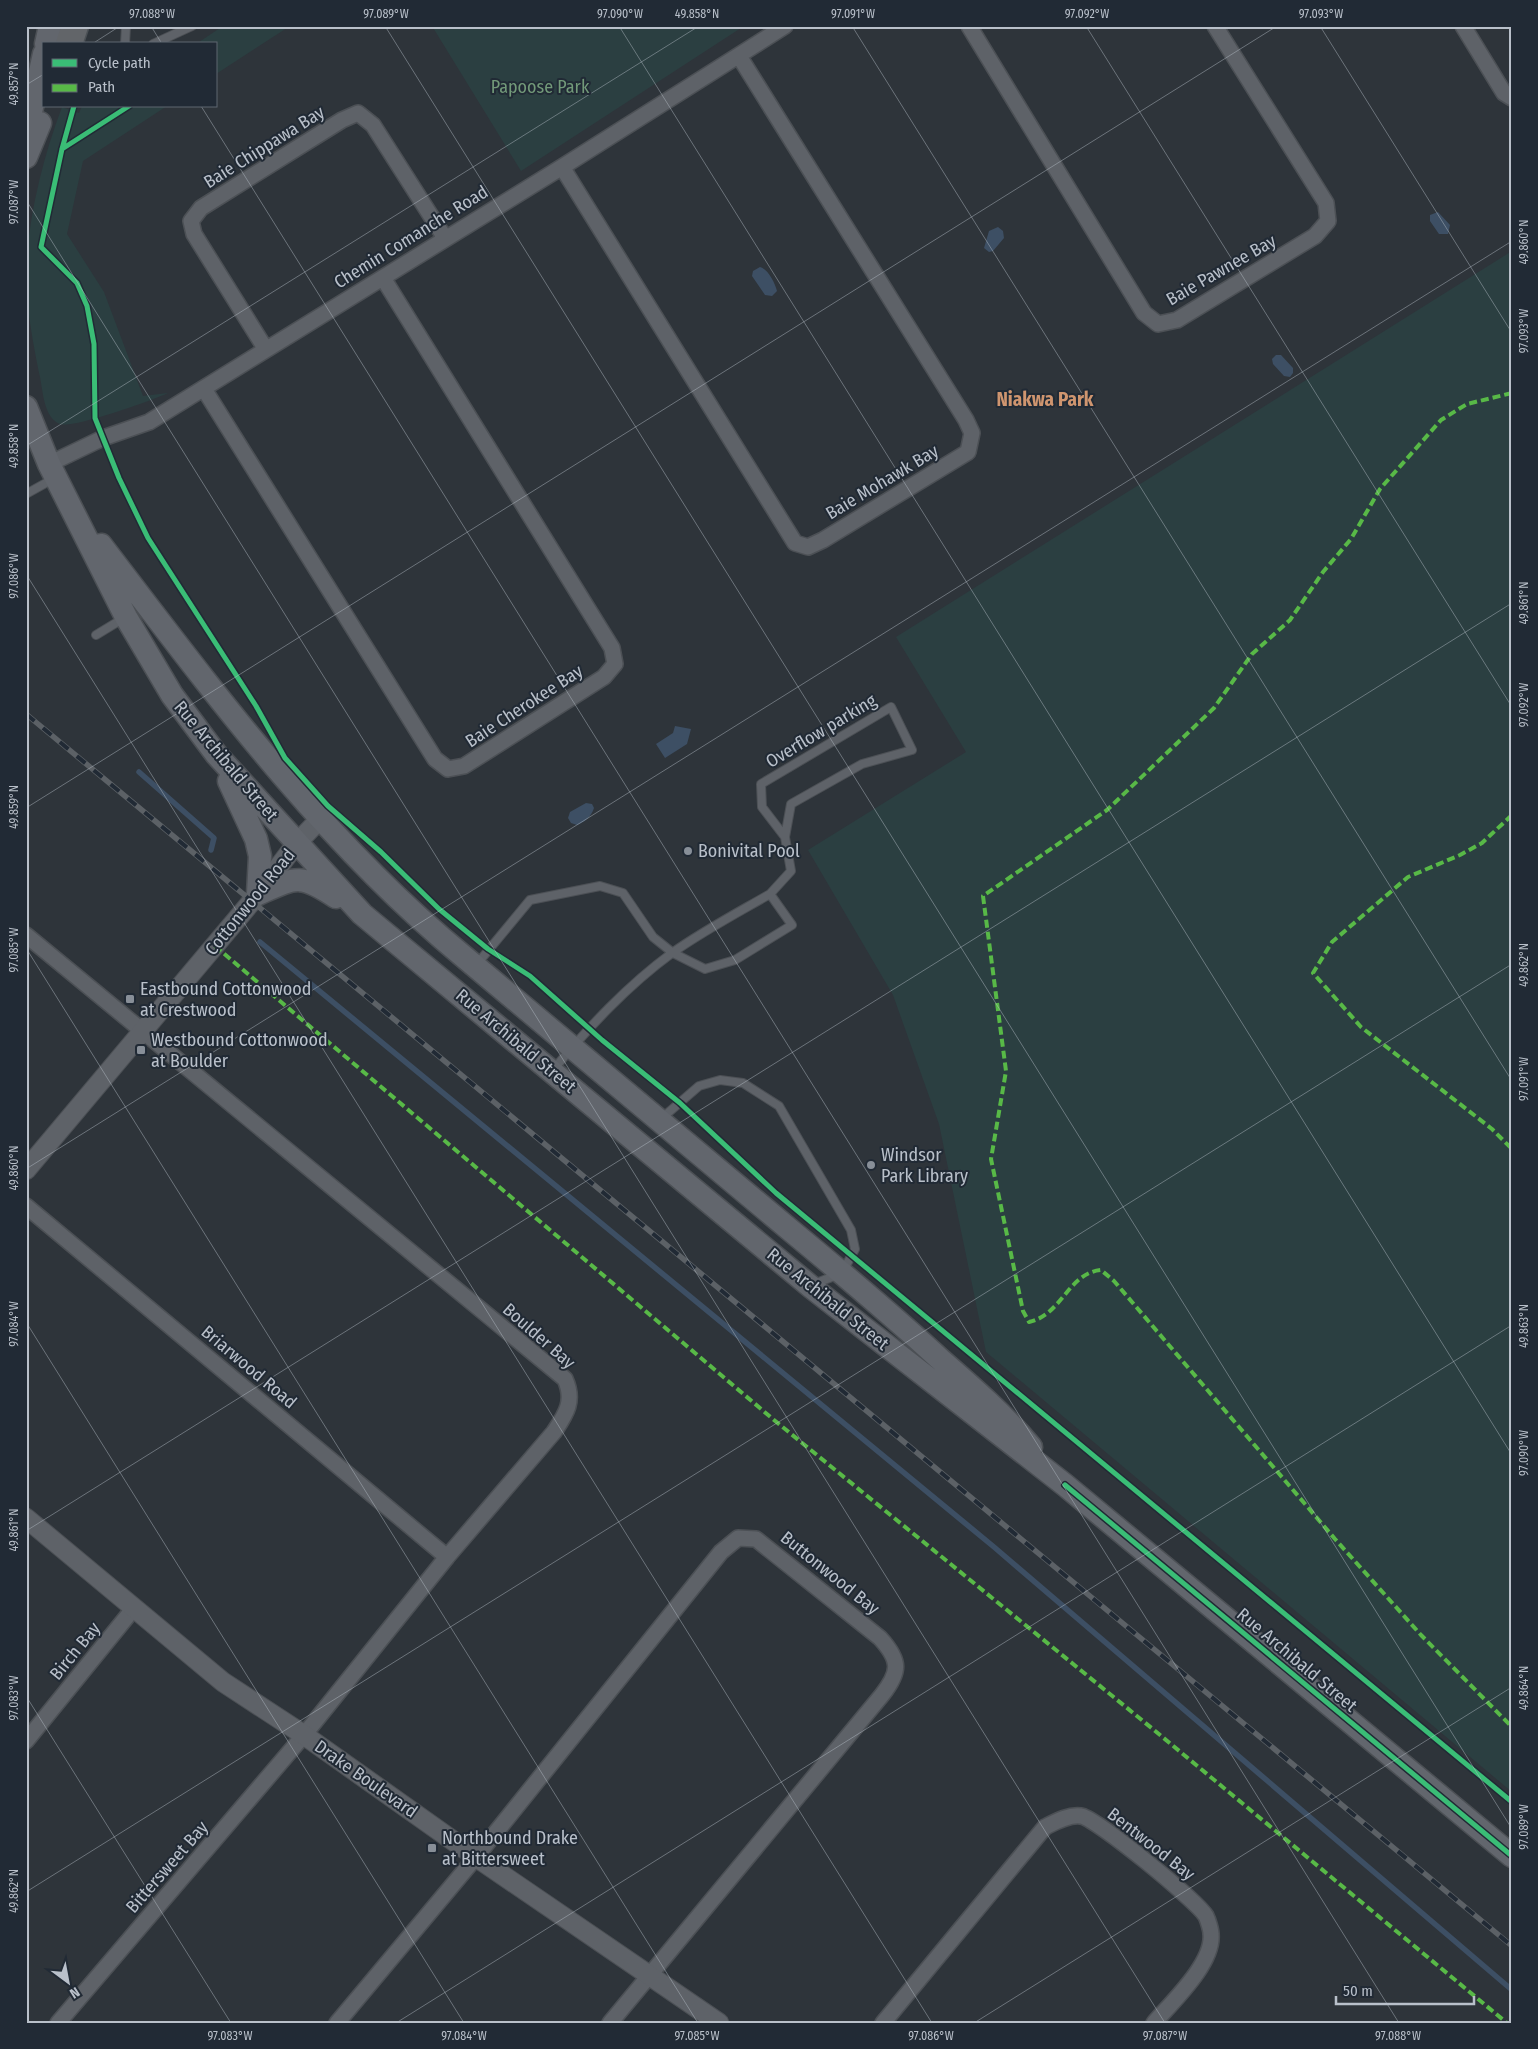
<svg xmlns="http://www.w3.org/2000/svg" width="1538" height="2049" font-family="'Fira Sans Condensed',sans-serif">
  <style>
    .green { fill: #2b3f41 }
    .water { fill: #3d4f64 }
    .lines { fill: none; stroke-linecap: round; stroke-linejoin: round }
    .stream { stroke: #3d4f64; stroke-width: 5.5 }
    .service-casing { stroke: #4c5055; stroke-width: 10 }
    .minor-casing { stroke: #4c5055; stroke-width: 18 }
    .tertiary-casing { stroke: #4c5055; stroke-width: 21 }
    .secondary-casing { stroke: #4c5055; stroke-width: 25 }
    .trunk-casing { stroke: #4b5055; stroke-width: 29 }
    .service { stroke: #5e6268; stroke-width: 8 }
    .minor { stroke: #5e6268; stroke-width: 15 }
    .tertiary { stroke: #5e6268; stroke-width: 19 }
    .secondary { stroke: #62666d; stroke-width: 22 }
    .trunk { stroke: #626569; stroke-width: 26 }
    .rail-casing { stroke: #5c6166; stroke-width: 5.5 }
    .rail { stroke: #212a35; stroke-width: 4; stroke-dasharray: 11; stroke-linecap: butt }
    .quiet { stroke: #58b947; stroke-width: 4; stroke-dasharray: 8 4; stroke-linecap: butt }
    .cycleway-casing { stroke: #212a35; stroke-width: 8 }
    .cycleway { stroke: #3abd76; stroke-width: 5 }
    .ticks { fill: none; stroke: #b9c0ca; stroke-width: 1; stroke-opacity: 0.45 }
    .poi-dot { fill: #888f98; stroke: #212a35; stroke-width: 2 }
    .labels { text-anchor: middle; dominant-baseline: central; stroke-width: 4; stroke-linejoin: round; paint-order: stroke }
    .park-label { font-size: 18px; fill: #729979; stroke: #212a35 }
    .street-label { font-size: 18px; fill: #b9c0ca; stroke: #212a35 }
    .poi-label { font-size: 18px; fill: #b9c0ca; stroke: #212a35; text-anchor: start }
    .neighbourhood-label { font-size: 19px; font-weight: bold; fill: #cf956f; stroke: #212a35 }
    .neatline { fill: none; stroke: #b9c0ca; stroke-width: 2 }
    .ticks-label { font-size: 12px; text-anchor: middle; fill: #b9c0ca }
  </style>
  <rect width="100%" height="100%" fill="#2e343a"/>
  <!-- green -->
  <path class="green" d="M223 26H290L216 74V44H196Z
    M432 26H744L521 171Z
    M82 106H167L83 161 67 234 104 292 143 396 168 393C153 400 73 429 60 424 44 418 43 392 40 377 33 343 24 296 26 261 31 208 43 157 62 107L79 113Z
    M1512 251V1792L986 1352 939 1124 893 995 808 850 966 752 896 637Z"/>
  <!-- water -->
  <path class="water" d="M1438 212 1450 225 1448 234H1439L1430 221V215Z
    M998 227 1003 231 1004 238 993 251 989 252 984 248 989 231Z
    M760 267C768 269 775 283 777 291L772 296 765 295 752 276 753 271Z
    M1276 355H1281L1293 368V373L1290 377 1284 376 1273 364 1272 359Z
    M675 726 691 729 687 744 665 758 656 744 673 733Z
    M586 803 592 804 594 808C591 817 585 822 577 825L571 823 568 818 570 812Z"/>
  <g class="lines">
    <!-- stream -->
    <path class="stream" d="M139 772 214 838 211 850
      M260 942 994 1547 1512 1990"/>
    <!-- service casing -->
    <g class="service-casing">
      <path id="service" d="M125 44 126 26
        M153 44 192 26
        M26 494 53 479
        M96 635 124 618
        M770 894 791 871 785 837 762 807 761 784 891 707 912 750 862 764 791 804 785 837
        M477 964 530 900 600 886 623 893 653 937 673 953 705 969 735 960 792 925 770 894C737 913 703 931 672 953 627 986 589 1027 553 1070
        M662 1118 699 1086 720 1080 743 1083 779 1106 851 1230 855 1249 842 1273 814 1284"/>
    </g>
    <!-- minor casing -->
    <g class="minor-casing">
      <path id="minor" d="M969 26 1144 313 1158 324 1177 320 1315 236 1328 221 1326 203 1215 26
        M1463 26 1504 93 1512 98
        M562 167 795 543 808 547 823 540 968 452 972 433 966 420 739 56
        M265 348 194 234 191 221 201 208 342 120 358 113 373 125 445 238
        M204 389 435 759 448 769 464 766 604 677 615 664 612 648 383 278
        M49 464 103 438 149 422 562 167 785 26
        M26 935 565 1379C575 1401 566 1414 554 1432L447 1557 304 1735 58 2023
        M26 1206 447 1557
        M26 1741 134 1608
        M337 2023 476 1857 721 1552 738 1538 756 1539 880 1638C901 1661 900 1672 882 1695L610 2023
        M883 2023 1045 1827C1055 1822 1069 1814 1081 1816 1096 1818 1197 1901 1206 1916 1208 1920 1211 1930 1211 1934 1214 1963 1172 2002 1154 2023"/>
    </g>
    <!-- tertiary casing -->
    <g class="tertiary-casing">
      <path id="tertiary" d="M26 1170 258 894 296 844 320 819
        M26 1518 223 1682 304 1735 476 1857 719 2023"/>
    </g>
    <!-- secondary casing -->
    <g class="secondary-casing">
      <path id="secondary" d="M46 44 50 26
        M26 134 44 54
        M26 157 40 123
        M26 407 49 464 126 617 172 695 216 754 362 914 810 1286 1065 1485 1512 1856
        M101 545C212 690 321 839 463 956 572 1046 680 1138 789 1229 841 1272 892 1315 942 1361 973 1388 1004 1415 1031 1447
        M229 781 256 839 260 856 258 894C296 877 300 873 336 897"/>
    </g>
    <!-- trunk casing -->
    <g class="trunk-casing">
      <path id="trunk" d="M69 44 75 26"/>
    </g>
    <!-- service -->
    <use href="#service" class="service"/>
    <!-- minor -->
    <use href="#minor" class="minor"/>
    <!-- tertiary -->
    <use href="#tertiary" class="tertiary"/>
    <!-- secondary -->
    <use href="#secondary" class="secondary"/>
    <!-- trunk -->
    <use href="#trunk" class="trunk"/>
    <!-- rail casing -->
    <g class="rail-casing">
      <path id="rail" d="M26 714 1512 1946"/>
    </g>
    <!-- rail -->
    <use href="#rail" class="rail"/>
    <!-- quiet -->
    <path class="quiet" d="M1512 393 1467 404 1441 420 1380 489 1351 539 1323 572 1290 620 1252 654 1214 708 1107 810 983 896 1006 1071 991 1159 1023 1311 1029 1322C1062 1315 1068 1273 1101 1270L1114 1281 1335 1539 1421 1635 1512 1727
      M1512 815 1482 843 1460 855 1408 877 1332 942 1313 973 1361 1027 1492 1129 1512 1149
      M215 946 774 1420 1154 1730 1507 2023"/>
    <!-- cycleway casing -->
    <g class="cycleway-casing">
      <path id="cycleway" d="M74 106 62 149 41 247 77 283 87 306 94 344 95 418 119 478 148 538 256 706 285 758 328 806 381 852 439 909 488 949 530 976 602 1040 680 1103 776 1193 1512 1802
        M62 149 129 106
        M1065 1485 1512 1856"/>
    </g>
    <!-- cycleway -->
    <use href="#cycleway" class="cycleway"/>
  </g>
  <!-- ticks -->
  <path class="ticks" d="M151 26 162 44M385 26 1512 1829M619 26 1512 1455M852 26 1512 1081M1086 26 1512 707M1320 26 1512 333M92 44 120 26M26 85 44 74M201 106 1399 2023M26 200 1165 2023M26 446 699 26M26 574 932 2023M26 808 1277 26M26 948 698 2023M26 1169 1512 241M26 1322 464 2023M26 1531 1512 603M26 1696 231 2023M26 1892 1512 964M396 2023 1512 1325M974 2023 1512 1687"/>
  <!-- markers -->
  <g class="poi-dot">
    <circle cx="688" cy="851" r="5"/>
    <rect x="125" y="994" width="10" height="10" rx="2.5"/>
    <rect x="136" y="1045" width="10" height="10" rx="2.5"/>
    <circle cx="871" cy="1165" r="5"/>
    <rect x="427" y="1843" width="10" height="10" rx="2.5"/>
  </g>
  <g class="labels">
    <!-- park labels -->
    <g class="park-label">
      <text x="540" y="87">Papoose Park</text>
    </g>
    <!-- street labels -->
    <g class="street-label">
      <text transform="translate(264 147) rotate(-32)">Baie Chippawa Bay</text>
      <text transform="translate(411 237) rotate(-32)">Chemin Comanche Road</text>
      <text transform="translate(1221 270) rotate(-30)">Baie Pawnee Bay</text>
      <text transform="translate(882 482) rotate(-31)">Baie Mohawk Bay</text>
      <text transform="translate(524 706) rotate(-33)">Baie Cherokee Bay</text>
      <text transform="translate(821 731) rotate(-31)">Overflow parking</text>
      <text transform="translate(226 761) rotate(50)">Rue Archibald Street</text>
      <text transform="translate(250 902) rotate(-51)">Cottonwood Road</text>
      <text transform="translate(516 1041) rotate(40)">Rue Archibald Street</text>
      <text transform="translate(828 1299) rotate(39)">Rue Archibald Street</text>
      <text transform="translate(539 1336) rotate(41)">Boulder Bay</text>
      <text transform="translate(249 1367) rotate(40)">Briarwood Road</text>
      <text transform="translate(830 1573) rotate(39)">Buttonwood Bay</text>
      <text transform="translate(75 1651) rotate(-51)">Birch Bay</text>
      <text transform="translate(1297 1660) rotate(40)">Rue Archibald Street</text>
      <text transform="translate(366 1779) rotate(35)">Drake Boulevard</text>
      <text transform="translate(1151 1844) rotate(38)">Bentwood Bay</text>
      <text transform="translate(167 1867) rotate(-49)">Bittersweet Bay</text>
    </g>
    <!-- poi labels -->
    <g class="poi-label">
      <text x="698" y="851">Bonivital Pool</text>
      <text x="140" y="989">Eastbound Cottonwood<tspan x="140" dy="21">at Crestwood</tspan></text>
      <text x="151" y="1040">Westbound Cottonwood<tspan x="151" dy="21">at Boulder</tspan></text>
      <text x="881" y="1155">Windsor<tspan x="881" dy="21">Park Library</tspan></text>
      <text x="442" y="1838">Northbound Drake<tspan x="442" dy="21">at Bittersweet</tspan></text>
    </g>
    <!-- neighbourhood labels -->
    <g class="neighbourhood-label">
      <text x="1045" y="399">Niakwa Park</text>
    </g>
  </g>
  <!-- border -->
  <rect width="1538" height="2049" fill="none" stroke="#212a35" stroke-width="55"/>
  <!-- legend -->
  <rect x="42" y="42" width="175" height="65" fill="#212a35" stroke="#5e6671"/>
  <rect x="52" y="59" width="25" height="8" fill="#3abd76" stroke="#5e6671"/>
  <text x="88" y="68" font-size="15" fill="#b9c0ca">Cycle path</text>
  <rect x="52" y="84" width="25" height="8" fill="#58b947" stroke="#5e6671"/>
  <text x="88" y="92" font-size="15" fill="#b9c0ca">Path</text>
  <!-- north arrow -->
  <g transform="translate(68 1982) rotate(148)" stroke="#212a35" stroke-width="4" paint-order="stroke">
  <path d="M0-4L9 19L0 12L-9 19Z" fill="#b9c0ca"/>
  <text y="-8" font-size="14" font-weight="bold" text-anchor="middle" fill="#b9c0ca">N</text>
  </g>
  <!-- scale -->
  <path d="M1336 1996v8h138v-8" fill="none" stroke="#b9c0ca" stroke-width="2.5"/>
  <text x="1343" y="1996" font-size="15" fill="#b9c0ca" stroke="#212a35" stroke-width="4" paint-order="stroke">50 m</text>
  <rect x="28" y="28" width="1482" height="1994" class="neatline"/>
  <g class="ticks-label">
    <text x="152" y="18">97.088°W</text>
    <text x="386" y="18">97.089°W</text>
    <text x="620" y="18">97.090°W</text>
    <text x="697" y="18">49.858°N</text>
    <text x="853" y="18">97.091°W</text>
    <text x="1087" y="18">97.092°W</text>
    <text x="1321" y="18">97.093°W</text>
    <text transform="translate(14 84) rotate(-90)" y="4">49.857°N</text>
    <text transform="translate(14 202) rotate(-90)" y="4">97.087°W</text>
    <text transform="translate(1524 242) rotate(-90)" y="4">49.860°N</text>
    <text transform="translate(1524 331) rotate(-90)" y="4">97.093°W</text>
    <text transform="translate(14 446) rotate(-90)" y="4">49.858°N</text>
    <text transform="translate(14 576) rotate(-90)" y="4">97.086°W</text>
    <text transform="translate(1524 603) rotate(-90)" y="4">49.861°N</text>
    <text transform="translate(1524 705) rotate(-90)" y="4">97.092°W</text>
    <text transform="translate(14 807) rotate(-90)" y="4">49.859°N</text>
    <text transform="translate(14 950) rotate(-90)" y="4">97.085°W</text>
    <text transform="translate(1524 965) rotate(-90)" y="4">49.862°N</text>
    <text transform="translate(1524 1079) rotate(-90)" y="4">97.091°W</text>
    <text transform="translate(14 1168) rotate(-90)" y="4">49.860°N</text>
    <text transform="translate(14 1324) rotate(-90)" y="4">97.084°W</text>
    <text transform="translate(1524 1326) rotate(-90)" y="4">49.863°N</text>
    <text transform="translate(1524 1453) rotate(-90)" y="4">97.090°W</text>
    <text transform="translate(14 1530) rotate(-90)" y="4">49.861°N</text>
    <text transform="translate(1524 1688) rotate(-90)" y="4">49.864°N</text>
    <text transform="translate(14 1698) rotate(-90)" y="4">97.083°W</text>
    <text transform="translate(1524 1827) rotate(-90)" y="4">97.089°W</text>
    <text transform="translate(14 1891) rotate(-90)" y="4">49.862°N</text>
    <text x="230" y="2040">97.083°W</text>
    <text x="464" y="2040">97.084°W</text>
    <text x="697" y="2040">97.085°W</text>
    <text x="931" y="2040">97.086°W</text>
    <text x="1165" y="2040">97.087°W</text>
    <text x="1398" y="2040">97.088°W</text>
  </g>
</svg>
